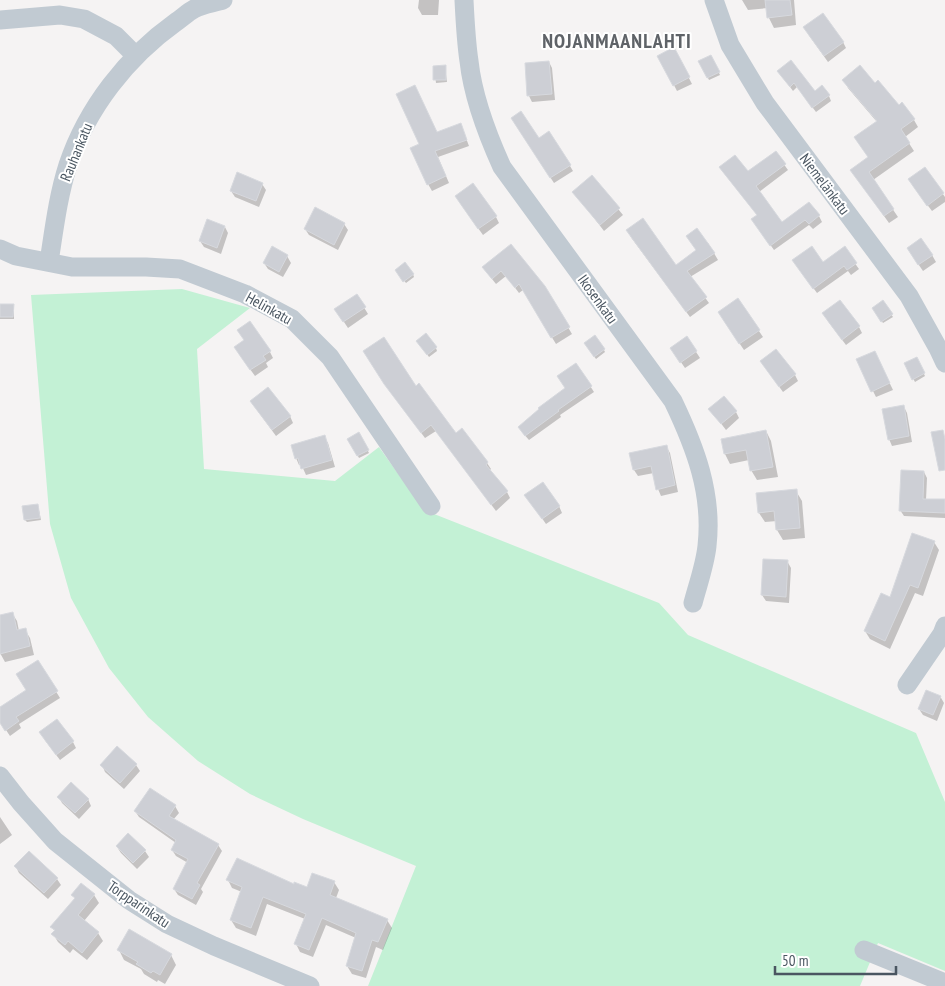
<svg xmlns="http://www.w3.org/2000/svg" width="945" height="986" font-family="'PT Sans Narrow',sans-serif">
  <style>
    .green { fill: #c3f1d5 }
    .shadow { fill: #0003 }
    .building { fill: #cdcfd5; stroke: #d7d9de }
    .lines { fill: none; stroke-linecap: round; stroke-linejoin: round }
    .street { stroke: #c1cad2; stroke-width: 19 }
    .labels { text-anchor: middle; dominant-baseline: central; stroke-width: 4; stroke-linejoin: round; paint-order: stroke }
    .street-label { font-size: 15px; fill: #4a5661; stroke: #fff }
    .district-label { font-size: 20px; font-weight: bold; letter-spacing: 1px; fill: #5f6368; stroke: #fff }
  </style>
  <rect width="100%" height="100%" fill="#f5f3f3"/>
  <!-- green -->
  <path class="green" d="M182 289 250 308 197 349 204 469 335 481 379 447 424 510 659 603 688 635 916 733 945 802V971L878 943 860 986H368L416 866 303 819 250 794 198 761 148 717 109 668 71 598 50 524 31 295Z"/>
  <!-- shadow -->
  <path class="shadow" d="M419 0H439L438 15H422L418 8Z
    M742 0H794L796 25 774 28 769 18 768 8 748 10Z
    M808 34 843 42 846 48 828 62Z
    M674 49 692 84 677 91 659 56Z
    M711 56 720 75 709 80 700 62Z
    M549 62 552 68 555 100 532 102 529 96Z
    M434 67H445L447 82 436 83Z
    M782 76 814 93 829 96 831 101 816 112 797 87 793 91Z
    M844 80 874 85 914 120 918 127 905 137 914 151 873 180 898 217 889 223 851 170 869 158 855 138 877 122 848 88Z
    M515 124 539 139 570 166 573 171 554 183Z
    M461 125 469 146 438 157 449 183 432 191 428 184 437 133Z
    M775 152 788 170 759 192 782 224 819 216 822 222 813 229 809 225 774 250 756 225 758 216 720 168 748 172Z
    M925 169 945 197V202L932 211 913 186Z
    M592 177 623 215 604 231 574 192Z
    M262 184 266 190 259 207 235 197 231 191Z
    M460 203 496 217 499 223 483 235Z
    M344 224 348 230 338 250 309 235 305 229Z
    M225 227 228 233 221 254 204 247 200 241Z
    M630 236 676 266 708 243 718 260 690 277 709 303 690 317Z
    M511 246 544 287 572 334 556 344 523 290 519 293 506 276 496 284 488 274Z
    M272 248 287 256 291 263 283 277 268 269 264 263Z
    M844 248 859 269 851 275 848 271 817 293 797 266 823 264Z
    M912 255H932L936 262 923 271Z
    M398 273 413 274 414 277 406 283Z
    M357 296 368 314 348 328 340 316Z
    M738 300 763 337 744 350 723 319Z
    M883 302 893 317 883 323 873 308Z
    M0 305H13L14 308V319H0Z
    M827 320 859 327 862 333 846 345Z
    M687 338 700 358 685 368 676 355Z
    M420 344 436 348 437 351 429 357Z
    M587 346 604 350 605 352 596 359Z
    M270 352 273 358 266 363 268 367 255 376 239 354Z
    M916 358 925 376 915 382 905 364Z
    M878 359 893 390 876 397 873 391Z
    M761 362 795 375 798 381 783 392Z
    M576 364 594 392 560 415 561 417 529 440 522 432 540 410 567 389Z
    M415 388 455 435 487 463 491 469 489 471 507 492 510 498 496 511 436 431 425 438 389 390Z
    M251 402 290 416 293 423 276 436Z
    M904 407 907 413 912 442 892 446 889 439Z
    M710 409 736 412 739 418 726 430Z
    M766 431 771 441 778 477 757 480 751 470 749 460 730 464 725 454 722 440Z
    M359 434 369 453 359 458 349 439Z
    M324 437 328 443 335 467 306 475 301 464 299 465 296 458Z
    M666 446 670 453 678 492 661 496 658 489 654 473 638 476 634 470 631 454Z
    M924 472 927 478 926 500H945V518L904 516 900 510Z
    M796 491 802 501 805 538 783 540 777 530V521L765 522 759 513Z
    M530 501 559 506 562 513 546 524Z
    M38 505 41 520 27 522 25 520Z
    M934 542 939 550 923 596 915 593 890 649 870 639 865 631Z
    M787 561 791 568 789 603 766 601 762 595Z
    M12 613 17 621 19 631 25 630 30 638 34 655 5 662 0 653V616Z
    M38 662 60 698 19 724 21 728 10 736 0 721V709L28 690Z
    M940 696 944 703 937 721 923 715 919 709Z
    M44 739 73 742 76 748 60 760Z
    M118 748 136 765 140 771 124 789 105 772 102 765Z
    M59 797 88 799 91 806 79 819 62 803Z
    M175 806 179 813 173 820 218 845 222 851 201 889 203 892 196 905 178 895 174 889 188 863 176 856 172 850 176 843 139 817 135 811Z
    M0 817 12 835 0 844Z
    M128 835 145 851 149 857 137 869 121 853 117 847Z
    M16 867 57 879 61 885 48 899 19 873Z
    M228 880 294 885 308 889 334 882 339 890 336 898 387 920 392 928 383 950 376 947 366 978 352 974 347 966 356 938 326 925 313 957 300 952 296 944 305 919 267 904 256 936 236 928 231 920 242 892 232 888Z
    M73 895H94L99 903 84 921 98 933 103 941 87 960 73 949 70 953 58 942 53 934 55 932 52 927 75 899Z
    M119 950 171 955 176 965 165 984 158 980 157 982 144 974 141 969 124 960Z"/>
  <!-- building -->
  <path class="building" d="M765 0H790L792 15 767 18Z
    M823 13 844 42 824 56 803 27Z
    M674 47 690 77 673 86 657 56Z
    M711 55 720 72 707 78 698 61Z
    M791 60 815 91 822 85 830 95 812 108 794 83 790 87 777 71Z
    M549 61 552 94 527 96 525 63Z
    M446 65V80H433V66Z
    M860 65 875 83 878 80 899 105 902 102 915 119 901 129 910 143 869 172 894 209 884 216 850 170 868 157 854 137 877 121 842 80Z
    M415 85 437 132 461 123 467 140 435 151 446 176 427 185 410 148 419 144 396 94Z
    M521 111 539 138 549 131 571 165 550 178 511 118Z
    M776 151 786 164 756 186 782 222 809 202 820 215 809 224 805 220 770 246 751 219 757 215 719 167 735 155 748 171Z
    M925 167 944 193 927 206 908 179Z
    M237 172 263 183 256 201 230 191Z
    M592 175 620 208 600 225 572 192Z
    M473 183 497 216 478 229 455 196Z
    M315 207 345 223 334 245 304 229Z
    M643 218 676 265 696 250 686 236 697 228 715 253 687 271 707 297 686 312 626 230Z
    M207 219 225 226 217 248 199 241Z
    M921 238 933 255 918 265 907 248Z
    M511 244 545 286 570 327 551 338 519 284 515 288 501 271 492 279 482 267Z
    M272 246 288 255 279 272 263 263Z
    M812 246 823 262 845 246 857 263 847 270 844 266 813 289 792 260Z
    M405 262 414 274 403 282 395 270Z
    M357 294 366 307 343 322 334 309Z
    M738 298 760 330 739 344 718 312Z
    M840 300 860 326 842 340 822 313Z
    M883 300 893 314 881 322 872 308Z
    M0 304H14L13 317H0Z
    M250 321 271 351 263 356 266 360 250 370 234 347 244 340 237 330Z
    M426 333 437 347 427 355 416 341Z
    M595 335 605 349 594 357 584 343Z
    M687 336 697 351 680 363 670 348Z
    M384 337 416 386 419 383 456 433 462 428 488 462 486 465 508 491 491 505 431 425 421 433 384 384 363 351Z
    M776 349 796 374 779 387 760 361Z
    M875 351 890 383 871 392 856 359Z
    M917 357 925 373 912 380 904 363Z
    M576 363 592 386 558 410 559 411 525 436 518 427 539 409 538 408 565 388 557 376Z
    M268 387 291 416 272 430 250 401Z
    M724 396 737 411 721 424 708 409Z
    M904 405 909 436 888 440 882 409Z
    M766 430 773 467 750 471 746 450 724 454 721 439Z
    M943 430 945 439V470L939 471 931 432Z
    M359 432 369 450 357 456 347 439Z
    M325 435 332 460 301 469 298 458 295 459 291 445Z
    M667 445 675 485 656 490 651 466 633 470 629 453Z
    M901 470 924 471 923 499H945V513L899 511Z
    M543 482 560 506 542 519 524 495Z
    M797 489 800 528 776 530 774 511 758 513 756 493Z
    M38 504 40 518 24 520 22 506Z
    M912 533 935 541 918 588 910 585 885 641 864 631 881 593 890 597Z
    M763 559 788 560 786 597 761 595Z
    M13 612 17 630 26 628 30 646 0 654V615Z
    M38 660 58 691 16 717 19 721 5 731 0 723V707L26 690 16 674Z
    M926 690 941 696 933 715 918 709Z
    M57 719 74 741 56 755 39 732Z
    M117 746 137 764 120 783 100 765Z
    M71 782 89 799 75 813 57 797Z
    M150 788 176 805 169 816 219 844 197 883 200 885 192 899 173 889 188 859 171 850 176 840 134 811Z
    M128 833 146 850 133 863 116 846Z
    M29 851 58 878 44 893 14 866Z
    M237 858 294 884V882L307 887 312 873 335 881 330 895 388 919 378 942 372 940 362 971 346 966 356 933 322 918 309 950 294 944 306 914 263 897 251 928 230 920 242 887 226 880Z
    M81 883 95 894 78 915 99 932 82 953 68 941 65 945 51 934 55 930 50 927 75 898 71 895Z
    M129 929 172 954 160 975 153 971 151 973 136 964 138 962 117 950Z"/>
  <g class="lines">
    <!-- street -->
    <path class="street" d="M464 0C465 20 466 41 469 61 473 98 487 134 502 167L673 401C695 447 713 493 707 546 705 565 698 584 693 603
      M714 0 730 45 765 103 909 296 938 348 945 363
      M0 20 60 15 84 19 116 36 136 56
      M0 249 16 256 72 267H146L180 269 245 294 292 319 330 357 431 506
      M49 262C54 230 58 196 68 165 87 108 127 57 176 22 182 18 188 12 194 9 203 4 214 3 223 0
      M907 685 942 634 945 626
      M0 776 21 803 55 841 129 900 167 924 214 946 310 986
      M864 950 945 983"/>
  </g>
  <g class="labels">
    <!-- street labels -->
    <g class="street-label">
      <text transform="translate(76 152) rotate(-68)">Rauhankatu</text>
      <text transform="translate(825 184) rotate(53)">Niemelänkatu</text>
      <text transform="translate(598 299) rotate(54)">Ikosenkatu</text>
      <text transform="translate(269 308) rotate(29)">Helinkatu</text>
      <text transform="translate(139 904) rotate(34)">Torpparinkatu</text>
    </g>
    <!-- district labels -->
    <g class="district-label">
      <text x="617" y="41">NOJANMAANLAHTI</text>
    </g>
  </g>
  <!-- scale -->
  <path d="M775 966v8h121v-8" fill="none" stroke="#4a5661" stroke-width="2.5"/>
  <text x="782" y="966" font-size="15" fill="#4a5661" stroke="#ffffff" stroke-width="4" paint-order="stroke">50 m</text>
</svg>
